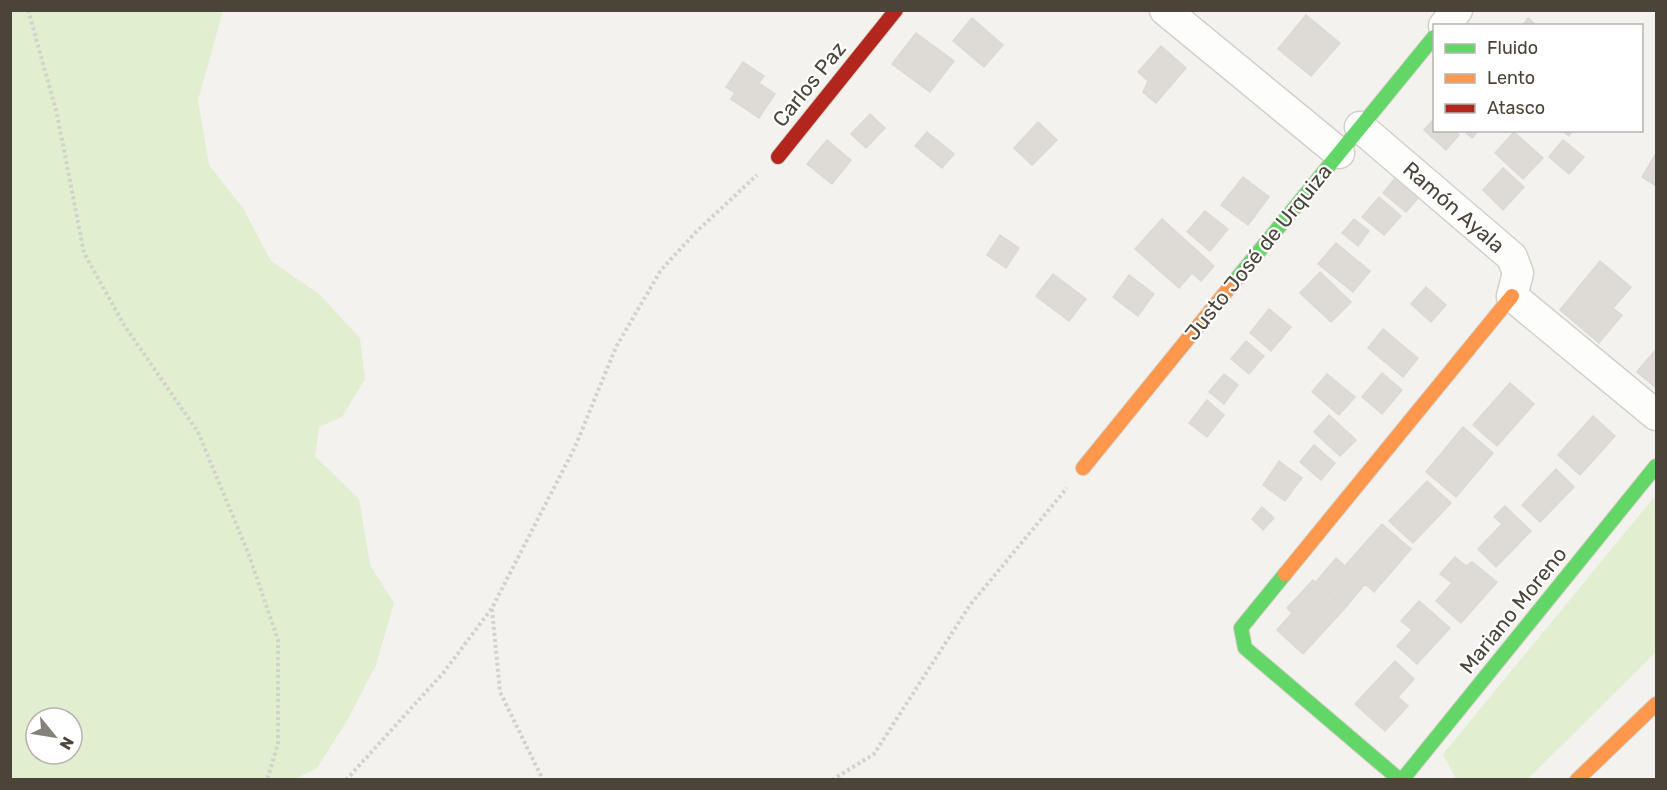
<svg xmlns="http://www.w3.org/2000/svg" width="1667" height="790" font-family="Rubik,sans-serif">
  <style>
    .green { fill: #e1eecf; fill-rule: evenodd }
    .building { fill: #dedbd6; stroke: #dcd9d4; stroke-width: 1.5 }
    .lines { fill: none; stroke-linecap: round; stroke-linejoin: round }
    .street-casing { stroke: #d2d0cb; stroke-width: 33 }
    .fast-casing { stroke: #d3cfc5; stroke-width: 16 }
    .slow-casing { stroke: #d3cfc5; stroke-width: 16 }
    .jam-casing { stroke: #d3cfc5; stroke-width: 16 }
    .path { stroke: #d3d2cc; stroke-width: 4; stroke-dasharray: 3 3; stroke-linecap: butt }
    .street { stroke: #fdfdfc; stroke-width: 30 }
    .fast { stroke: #63d668; stroke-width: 14 }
    .slow { stroke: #ff974d; stroke-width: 14 }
    .jam { stroke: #b3261e; stroke-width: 14 }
    .labels { text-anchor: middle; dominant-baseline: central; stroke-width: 4.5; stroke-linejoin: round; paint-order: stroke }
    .street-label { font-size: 21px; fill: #4b4439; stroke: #fff }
  </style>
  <rect width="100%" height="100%" fill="#f4f2ee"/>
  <!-- green -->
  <path class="green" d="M10 11H223L198 100 209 165 243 208 271 261 319 294 360 338 365 379 342 417 319 427 315 456 359 499 370 565 394 603 376 665 348 719 317 768 295 779H11ZM36 718H72V754H36Z
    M1656 495V652L1528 779H1456L1443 754Z"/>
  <!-- building -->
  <path class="building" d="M1306 15 1340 43 1311 76 1278 49Z
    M972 18 1003 45 984 67 953 41Z
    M1528 18 1537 26H1522Z
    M916 33 954 61 930 92 892 64Z
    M1161 46 1186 68 1156 103 1143 92 1148 81 1138 72Z
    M743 62 764 76 759 83 775 94 759 118 731 99 735 93 726 87Z
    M870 114 885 128 866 148 851 134Z
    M1434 119V130H1454L1459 135 1446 150 1424 130Z
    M1038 122 1057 140 1032 165 1014 148Z
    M1463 130H1479L1472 138Z
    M1561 130H1573L1569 136Z
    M927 132 954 154 942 168 915 146Z
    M1514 132 1543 158 1523 179 1495 153Z
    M827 140 851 160 832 184 807 164Z
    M1563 140 1584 157 1569 174 1549 157Z
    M1655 155H1656V186L1642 177Z
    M1503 168 1524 187 1503 210 1483 190Z
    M1401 171 1425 190 1406 212 1383 193Z
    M1243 177 1269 197 1248 225 1221 205Z
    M1379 197 1401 216 1384 235 1362 217Z
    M1205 211 1228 229 1210 251 1187 232Z
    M1162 219 1214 266 1201 281 1192 273 1179 288 1135 249Z
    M1354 219 1369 231 1358 246 1342 233Z
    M1000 235 1019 248 1006 268 987 255Z
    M1336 243 1370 271 1353 292 1318 264Z
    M1600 261 1631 287 1613 308 1622 315 1599 343 1560 310Z
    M1320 272 1351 302 1331 322 1300 293Z
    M1053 274 1086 299 1069 321 1036 296Z
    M1129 275 1154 294 1138 316 1113 297Z
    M1426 287 1446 305 1431 322 1411 304Z
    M1269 309 1291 327 1271 351 1250 333Z
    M1383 329 1418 358 1403 377 1368 348Z
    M1246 341 1264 356 1249 374 1231 359Z
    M1656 349V388L1637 372Z
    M1382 373 1402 390 1382 414 1362 397Z
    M1224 374 1238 385 1224 404 1209 392Z
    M1327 374 1355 397 1339 415 1312 392Z
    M1510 383 1534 404 1497 446 1473 425Z
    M1207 400 1224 415 1207 437 1189 423Z
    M1329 415 1356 440 1340 456 1314 432Z
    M1593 416 1615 436 1580 475 1558 455Z
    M1463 427 1493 453 1456 497 1426 472Z
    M1314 445 1335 463 1321 480 1300 462Z
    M1279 461 1302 478 1285 501 1263 485Z
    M1556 469 1574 487 1540 522 1522 505Z
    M1427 481 1451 503 1413 543 1389 521Z
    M1505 506 1531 531 1496 567 1478 549 1502 524 1494 517Z
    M1262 507 1274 518 1263 530 1252 519Z
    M1382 524 1411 549 1374 592 1345 566Z
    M1455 557 1466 566 1472 562 1497 582 1461 623 1436 601 1452 583 1440 574Z
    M1336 558 1365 584 1345 608 1316 582Z
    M1313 580 1345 608 1303 654 1277 630 1292 613 1287 608Z
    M1419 601 1450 628 1417 664 1397 646 1412 630 1401 621Z
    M1395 661 1414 679 1398 697 1408 706 1385 731 1355 704Z"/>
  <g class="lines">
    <!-- street casing -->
    <g class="street-casing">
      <path id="street" d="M1165 10 1339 153
        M1444 26 1457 10
        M1360 127 1512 257 1518 273 1512 296 1656 415"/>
    </g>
    <!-- fast casing -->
    <g class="fast-casing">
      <path id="fast" d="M1234 282 1434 37
        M1285 574 1241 628 1245 648 1400 780
        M1402 780 1656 466"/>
    </g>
    <!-- slow casing -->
    <g class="slow-casing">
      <path id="slow" d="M1083 468 1234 282
        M1285 574 1512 296
        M1577 780 1656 704"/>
    </g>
    <!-- jam casing -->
    <g class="jam-casing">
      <path id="jam" d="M778 157 896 10"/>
    </g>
    <!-- path -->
    <path class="path" d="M28 10 57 114 84 253 124 325 198 432 249 555 278 640V744L267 780
      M492 609 500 692 543 780
      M346 780 444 672 492 608 575 447 616 347 661 270 697 231 757 175
      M832 780 874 754 970 605 1067 488"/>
    <!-- street -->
    <use href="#street" class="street"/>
    <!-- fast -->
    <use href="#fast" class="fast"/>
    <!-- slow -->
    <use href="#slow" class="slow"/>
    <!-- jam -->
    <use href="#jam" class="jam"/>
  </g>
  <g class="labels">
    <!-- street labels -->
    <g class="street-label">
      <text transform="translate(809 84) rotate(-51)">Carlos Paz</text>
      <text transform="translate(1454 207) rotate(41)">Ramón Ayala</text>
      <text transform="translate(1258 252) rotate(-51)">Justo José de Urquiza</text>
      <text transform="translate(1513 610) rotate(-51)">Mariano Moreno</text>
    </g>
  </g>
  <!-- border -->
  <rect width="1667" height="790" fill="none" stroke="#4b4439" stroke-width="24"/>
  <!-- legend -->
  <rect x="1433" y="24" width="210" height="108" fill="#ffffff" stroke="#b7b4b0" stroke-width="1.5"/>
  <rect x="1445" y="44" width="30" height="9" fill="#63d668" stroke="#b7b4b0" stroke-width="1.5"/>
  <text x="1487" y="54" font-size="18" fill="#4b4439">Fluido</text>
  <rect x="1445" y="74" width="30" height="9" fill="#ff974d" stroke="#b7b4b0" stroke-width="1.5"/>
  <text x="1487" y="84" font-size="18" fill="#4b4439">Lento</text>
  <rect x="1445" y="104" width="30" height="9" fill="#b3261e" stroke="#b7b4b0" stroke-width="1.5"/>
  <text x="1487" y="114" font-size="18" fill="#4b4439">Atasco</text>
  <!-- north arrow -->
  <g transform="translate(54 736) rotate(120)"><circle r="28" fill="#ffffff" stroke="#b7b4b0" stroke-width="1.5"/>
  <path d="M0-4.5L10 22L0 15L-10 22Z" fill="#868178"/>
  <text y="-9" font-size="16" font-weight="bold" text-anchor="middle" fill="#4b4439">N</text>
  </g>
</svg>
